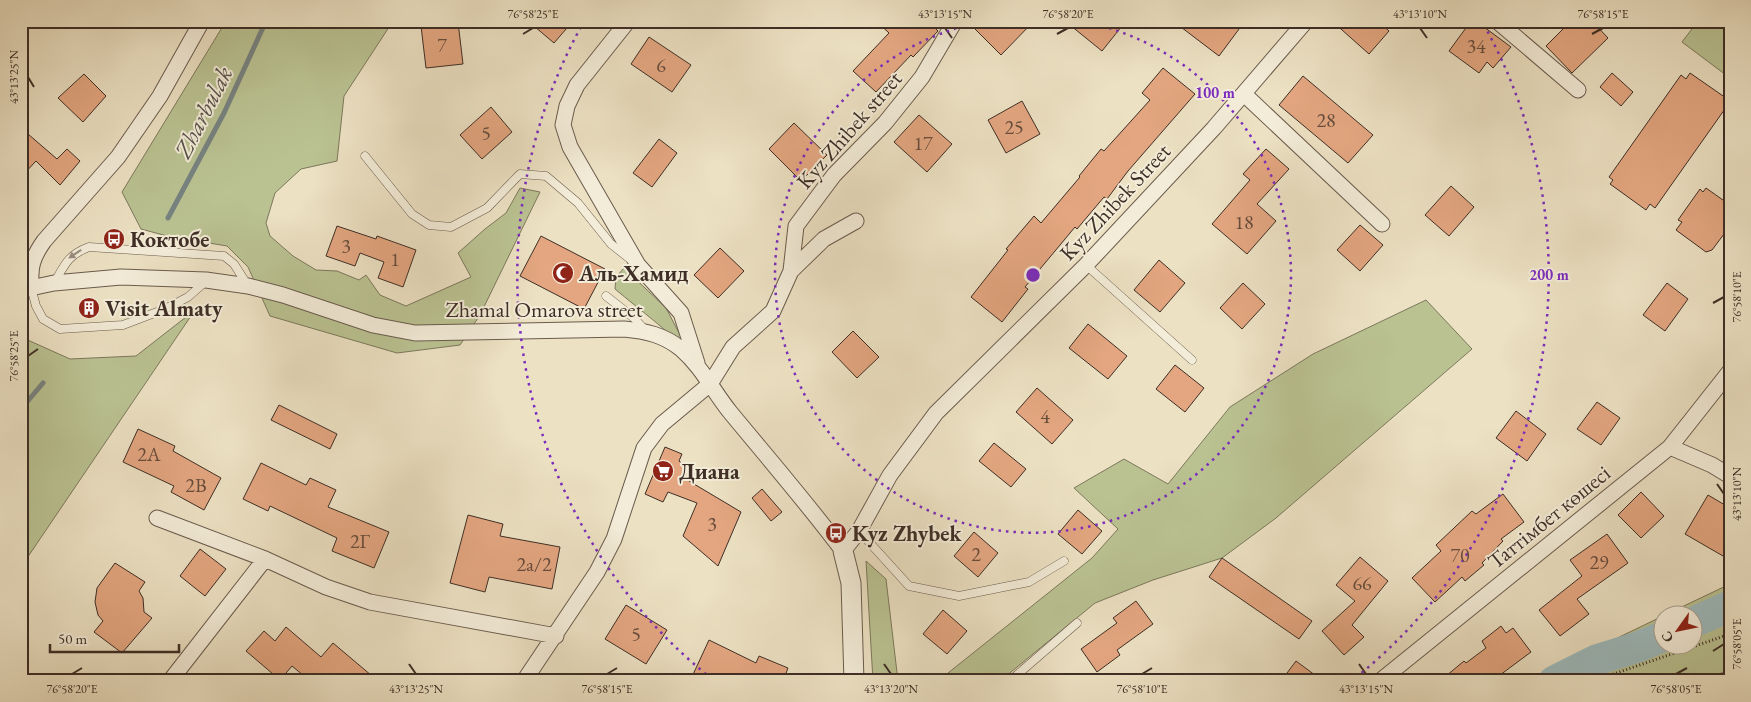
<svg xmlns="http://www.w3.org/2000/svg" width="1751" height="702" font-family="'EB Garamond',serif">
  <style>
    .green { fill: #bac292; stroke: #7c785c }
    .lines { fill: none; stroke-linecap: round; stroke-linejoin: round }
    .stream { stroke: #778381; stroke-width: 5 }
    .river { stroke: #9dbbbe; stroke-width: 31 }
    .building { fill: #e3a680; stroke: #3e2e26 }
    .service-casing { stroke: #6a5b4d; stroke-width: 9 }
    .minor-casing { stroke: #6a5b4d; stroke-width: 17 }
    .tertiary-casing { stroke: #6a5b4d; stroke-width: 21 }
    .path { stroke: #3e2e26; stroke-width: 3; stroke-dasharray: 1 2.5; stroke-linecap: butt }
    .service { stroke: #f3ecd8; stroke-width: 8 }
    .minor { stroke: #f3ecd8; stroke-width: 15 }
    .tertiary { stroke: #f3ecd8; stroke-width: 19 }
    .oneway { fill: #988d7f }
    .ticks { fill: none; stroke: #3e2e26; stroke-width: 2 }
    .ring { fill: none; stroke: #7b2cbf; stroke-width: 2.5; stroke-dasharray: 2.5 5 }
    .labels { text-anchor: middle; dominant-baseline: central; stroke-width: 4; stroke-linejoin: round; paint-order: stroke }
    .number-label { font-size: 20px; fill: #674c3c }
    .street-label { font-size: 22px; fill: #3e2e26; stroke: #f3ecd8 }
    .poi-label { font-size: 22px; font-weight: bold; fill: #3e2e26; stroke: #f3ecd8; text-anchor: start }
    .water-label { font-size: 24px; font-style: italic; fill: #56514c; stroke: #f3ecd8 }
    .centre { fill: #7b2cbf; stroke: #f3ecd8; stroke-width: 2.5 }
    .ring-label { font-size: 15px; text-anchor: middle; font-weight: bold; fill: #7b2cbf; stroke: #f3ecd8; stroke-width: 4; stroke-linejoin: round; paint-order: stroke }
    .neatline { fill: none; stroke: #3e2e26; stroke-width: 2 }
    .ticks-label { font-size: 12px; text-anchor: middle; fill: #3e2e26 }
  </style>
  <rect width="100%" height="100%" fill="#ece1c3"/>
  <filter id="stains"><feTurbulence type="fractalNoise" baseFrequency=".004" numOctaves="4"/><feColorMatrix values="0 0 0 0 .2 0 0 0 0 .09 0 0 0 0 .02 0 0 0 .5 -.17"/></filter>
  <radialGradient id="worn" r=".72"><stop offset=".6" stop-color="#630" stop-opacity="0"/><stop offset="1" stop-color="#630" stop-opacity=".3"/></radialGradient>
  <!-- green -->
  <path class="green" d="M226 21H393L344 96 337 161 301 169 275 193 266 223 270 236 293 256 316 270 337 271 359 280 366 275 380 295 406 306 471 277 458 253 485 229 506 213 520 188 540 192 480 315 460 345 397 353 270 316 248 267 227 246 167 236 141 229 122 192Z
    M1698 21H1730V78L1682 42Z
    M624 268 666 308 689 352C666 329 640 310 615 289L616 277Z
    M1426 300 1472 349 1276 518 1222 558 1153 580 1095 603 1000 681H938L1092 558 1118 529 1074 488 1124 459 1168 484 1230 407 1313 354Z
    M195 310 21 567V337L70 359 136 356Z
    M866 561 886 579 898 681H873Z
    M1730 584V669L1710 678 1679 681H1534L1555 668 1663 616 1664 644H1694V614H1667Z"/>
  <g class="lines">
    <!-- stream -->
    <path class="stream" d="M168 218 224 113 266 21
      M21 409 43 383"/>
    <!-- river -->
    <path class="river" d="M1694 622 1730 606
      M1554 681 1596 660 1638 647 1664 636"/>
  </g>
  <!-- building -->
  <path class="building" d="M528 21H573L554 43Z
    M876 21H928L938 31 913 57 911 55 876 92 853 71 889 33Z
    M967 21H1034L1001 55Z
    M1065 21H1126L1102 51Z
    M1173 21H1245L1219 56Z
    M1332 21H1378L1389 31 1369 54Z
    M1471 21H1476L1511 47 1493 68 1487 62 1479 73 1449 51Z
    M1571 21H1592L1608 38 1572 73 1546 46Z
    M458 22 463 64 426 68 421 26Z
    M649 37 691 65 672 92 631 64Z
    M1163 68 1195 94 1128 171 1107 199 1104 197 1077 229 1075 227 1025 287 1028 289 1002 322 971 297 1008 250 1006 249 1034 216 1041 223 1080 177 1079 176 1101 149 1104 151 1150 100 1142 93Z
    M1612 73 1633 92 1621 106 1600 87Z
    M1690 73 1726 98 1723 103 1727 106 1655 208 1650 204 1646 210 1610 184 1613 180 1609 177 1681 75 1686 79Z
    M84 74 106 96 83 122 58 98Z
    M1303 76 1373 135 1348 163 1279 105Z
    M1022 101 1040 134 1006 153 988 120Z
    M491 107 512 132 482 159 460 135Z
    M919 115 952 144 927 172 894 142Z
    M794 123 827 155 801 181 769 149Z
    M28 134 57 159 67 149 80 161 60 185 36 161 21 177V140Z
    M659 139 677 153 652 187 633 173Z
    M1266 149 1289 169 1257 204 1276 221 1247 254 1212 224 1250 180 1243 174Z
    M1451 186 1474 207 1449 236 1425 215Z
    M1706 188 1730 205V226L1712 250 1706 252 1676 230 1682 222 1678 220 1700 189 1703 192Z
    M1360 225 1383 245 1360 271 1337 250Z
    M337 226 376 239 377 236 416 250 403 287 378 278 384 262 360 253 355 266 326 256Z
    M541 236 605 269 584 309 520 276Z
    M720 248 744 271 718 298 694 275Z
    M1159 260 1185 283 1160 312 1134 290Z
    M1243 283 1265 304 1242 329 1220 308Z
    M1667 283 1688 299 1665 331 1643 315Z
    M1088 324 1127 356 1108 379 1069 348Z
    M853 331 879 357 857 378 832 352Z
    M1175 365 1204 388 1185 412 1156 389Z
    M1037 388 1073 420 1052 444 1016 412Z
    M1597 402 1620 418 1601 445 1577 429Z
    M279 405 337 434 330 449 271 420Z
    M1516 411 1546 434 1527 461 1496 438Z
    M138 429 175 446 173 451 221 478 204 510 171 492 174 486 123 462Z
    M994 443 1026 469 1011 487 979 461Z
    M665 447 682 454 679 461 694 473 689 481 741 512 718 566 683 536 697 503 668 492 663 502 645 494Z
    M261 463 306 485 310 478 336 490 328 507 389 532 374 568 332 551 337 538 270 506 268 511 243 499Z
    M762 489 782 512 771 521 752 498Z
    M1641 492 1664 516 1641 538 1618 515Z
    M1503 494 1524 522 1501 539 1503 541 1482 563 1484 565 1465 581 1462 577 1435 602 1412 578 1441 551 1436 545 1472 511 1476 514Z
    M1708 495 1730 508V545L1723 556 1685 534Z
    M1078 510 1102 531 1082 554 1058 534Z
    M468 515 503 524 500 536 560 547 552 589 489 577 485 592 450 583Z
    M974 532 998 553 978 577 954 556Z
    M1607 534 1628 563 1577 599 1589 614 1560 636 1539 610 1582 576 1570 560Z
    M200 549 226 569 205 596 180 576Z
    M1360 557 1388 581 1352 625 1364 637 1344 655 1322 631 1355 601 1336 585Z
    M1222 558 1312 621 1299 639 1209 577Z
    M115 563 145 582 139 591 143 598 144 612 152 618 122 653 94 632 103 621 98 615 95 602 97 588Z
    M1136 601 1153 624 1117 650 1120 655 1097 672 1081 649 1117 623 1113 618Z
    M626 605 667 630 646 664 605 639Z
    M943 610 967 631 947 654 923 634Z
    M1501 626 1506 633 1513 628 1531 652 1492 681H1440L1464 661 1466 663 1486 648 1482 641Z
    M286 627 321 657 333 643 378 681H310L292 666 280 680 246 651 264 631 275 641Z
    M709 640 756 663 759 656 788 668 783 681H690Z
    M1296 661 1323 681H1281Z"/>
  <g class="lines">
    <!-- service casing -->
    <g class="service-casing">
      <path id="service" d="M365 156 412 214 429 225 451 227 487 208 520 174 546 176 578 203 611 244 630 259
        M1086 265 1192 360
        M55 282C65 264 68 255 89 247L224 256 234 264 248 286
        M31 287 36 306 43 319 60 329 123 325 165 309 188 297 205 282
        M606 296 634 318 644 329
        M859 531 909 586 959 596 1029 582 1064 561
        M1010 681 1077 623"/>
    </g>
    <!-- minor casing -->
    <g class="minor-casing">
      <path id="minor" d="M628 21 577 85 567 106 563 125 570 147 638 265 681 313 697 363
        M1497 21 1578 90
        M1244 94 1382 224
        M791 271 796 226 834 175 885 123 922 77 955 21
        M31 287C30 267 32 258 44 241L118 157 160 96 202 21
        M21 290 54 283 121 277 206 280 248 286 283 295 373 325 415 333 624 329C646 331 664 335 681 349 702 367 713 391 730 412 768 458 807 503 843 551L859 531 890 475 936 413 1086 265 1214 128 1306 21
        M1670 447 1712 465 1730 476
        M157 518 265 559 326 587 370 602 556 636
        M170 681 265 559
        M524 681 597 572 614 539 644 448 662 424 710 384 733 347 773 311 791 271 824 239 856 221
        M1380 681 1670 447 1730 371"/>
    </g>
    <!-- tertiary casing -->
    <g class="tertiary-casing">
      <path id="tertiary" d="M843 551 851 583 854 681"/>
    </g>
    <!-- path -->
    <path class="path" d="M1593 681 1730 634"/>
    <!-- service -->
    <use href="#service" class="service"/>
    <!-- minor -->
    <use href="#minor" class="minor"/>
    <!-- tertiary -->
    <use href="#tertiary" class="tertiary"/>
  </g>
  <!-- one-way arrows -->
  <defs><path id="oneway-solid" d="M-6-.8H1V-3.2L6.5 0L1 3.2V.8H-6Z" transform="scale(1.25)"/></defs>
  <use class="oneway" href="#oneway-solid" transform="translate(75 254) rotate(146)"/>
  <!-- ticks -->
  <path class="ticks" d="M945 28 952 38M1420 28 1427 38M523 34 533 28M1057 34 1068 28M1592 34 1603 28M28 77 34 87M1713 303 1724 297M28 356 38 349M1717 484 1724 494M1713 651 1724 644M409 664 416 674M884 664 891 674M1359 664 1366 674M72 674 82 668M607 674 617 668M1142 674 1152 668M1676 674 1687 668"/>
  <!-- distance rings -->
  <g class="ring">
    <path d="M1080 21A258 258 0 1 1 986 21"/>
    <path d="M712 679A516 516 0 0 1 582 25M1484 25A516 516 0 0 1 1354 679"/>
  </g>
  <!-- icons -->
  <defs>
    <g id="bus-disc" transform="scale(1.125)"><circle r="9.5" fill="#8f2418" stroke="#f3ecd8"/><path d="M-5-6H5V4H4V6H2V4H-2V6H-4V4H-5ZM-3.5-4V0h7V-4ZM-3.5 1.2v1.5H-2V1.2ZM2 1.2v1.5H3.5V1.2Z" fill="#fff"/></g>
    <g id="mosque-disc" transform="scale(1.125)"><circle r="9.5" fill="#8f2418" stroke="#f3ecd8"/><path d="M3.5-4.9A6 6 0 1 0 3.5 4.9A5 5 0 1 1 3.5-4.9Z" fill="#fff"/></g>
    <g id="building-disc" transform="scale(1.125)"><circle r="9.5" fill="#8f2418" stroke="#f3ecd8"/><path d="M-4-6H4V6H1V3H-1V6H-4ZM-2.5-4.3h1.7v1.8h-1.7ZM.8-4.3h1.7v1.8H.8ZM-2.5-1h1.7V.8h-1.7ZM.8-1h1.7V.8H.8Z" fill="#fff"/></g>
    <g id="supermarket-disc" transform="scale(1.125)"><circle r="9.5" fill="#8f2418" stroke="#f3ecd8"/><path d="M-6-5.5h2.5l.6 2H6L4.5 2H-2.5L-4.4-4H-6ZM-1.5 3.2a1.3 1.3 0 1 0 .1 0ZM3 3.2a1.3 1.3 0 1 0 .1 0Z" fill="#fff"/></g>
  </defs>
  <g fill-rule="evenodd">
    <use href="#bus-disc" x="114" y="239"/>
    <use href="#mosque-disc" x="563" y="273"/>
    <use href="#building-disc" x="89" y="308"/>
    <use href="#supermarket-disc" x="663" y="471"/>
    <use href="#bus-disc" x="836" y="533"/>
  </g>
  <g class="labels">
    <!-- number labels -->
    <g class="number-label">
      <text x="442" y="45">7</text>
      <text x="1476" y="46">34</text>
      <text x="661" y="65">6</text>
      <text x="1326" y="120">28</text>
      <text x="1014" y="127">25</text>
      <text x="486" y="133">5</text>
      <text x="923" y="143">17</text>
      <text x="1244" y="222">18</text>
      <text x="346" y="246">3</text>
      <text x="395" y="259">1</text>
      <text x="1045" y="416">4</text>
      <text x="149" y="454">2А</text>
      <text x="196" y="485">2В</text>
      <text x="712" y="524">3</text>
      <text x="360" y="541">2Г</text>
      <text x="976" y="554">2</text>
      <text x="1460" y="555">70</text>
      <text x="1599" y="562">29</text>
      <text x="534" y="564">2а/2</text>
      <text x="1362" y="583">66</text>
      <text x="636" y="634">5</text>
    </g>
    <!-- street labels -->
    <g class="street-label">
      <text transform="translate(849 130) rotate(-49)">Kyz Zhibek street</text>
      <text transform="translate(1115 202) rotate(-47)">Kyz Zhibek Street</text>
      <text x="544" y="309">Zhamal Omarova street</text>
      <text transform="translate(1549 517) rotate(-39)">Таттімбет көшесі</text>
    </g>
    <!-- poi labels -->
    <g class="poi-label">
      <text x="130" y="239">Коктобе</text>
      <text x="579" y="273">Аль-Хамид</text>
      <text x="105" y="308">Visit Almaty</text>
      <text x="679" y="471">Диана</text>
      <text x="852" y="533">Kyz Zhybek</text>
    </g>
    <!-- water labels -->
    <g class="water-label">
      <text transform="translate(203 112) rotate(-63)">Zharbulak</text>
    </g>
  </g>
  <circle cx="1033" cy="275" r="8" class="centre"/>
  <g class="ring-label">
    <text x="1215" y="98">100 m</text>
    <text x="1549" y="280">200 m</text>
  </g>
  <!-- margin -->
  <rect width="1751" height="702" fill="none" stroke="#ece1c3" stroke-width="55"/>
  <!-- north arrow -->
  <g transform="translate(1678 630) rotate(237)"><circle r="24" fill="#f3ecd8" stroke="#aba091"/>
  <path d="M0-4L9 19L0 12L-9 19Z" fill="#8f2418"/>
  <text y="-8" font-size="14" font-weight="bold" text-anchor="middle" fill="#3e2e26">С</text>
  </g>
  <!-- scale -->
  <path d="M50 644v8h129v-8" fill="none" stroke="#3e2e26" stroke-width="2.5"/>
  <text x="58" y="644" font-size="15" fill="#3e2e26" stroke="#f3ecd8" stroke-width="4" paint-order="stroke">50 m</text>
  <rect x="28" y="28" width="1696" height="646" class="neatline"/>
  <g class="ticks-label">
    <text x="533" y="18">76°58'25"E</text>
    <text x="945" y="18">43°13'15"N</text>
    <text x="1068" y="18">76°58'20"E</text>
    <text x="1420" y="18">43°13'10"N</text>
    <text x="1603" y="18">76°58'15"E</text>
    <text transform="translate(14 77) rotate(-90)" y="4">43°13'25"N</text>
    <text transform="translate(1737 297) rotate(-90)" y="4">76°58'10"E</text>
    <text transform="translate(14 356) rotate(-90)" y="4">76°58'25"E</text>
    <text transform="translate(1737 494) rotate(-90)" y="4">43°13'10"N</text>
    <text transform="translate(1737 644) rotate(-90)" y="4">76°58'05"E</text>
    <text x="72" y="693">76°58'20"E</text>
    <text x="416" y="693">43°13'25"N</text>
    <text x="607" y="693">76°58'15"E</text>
    <text x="891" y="693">43°13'20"N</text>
    <text x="1142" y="693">76°58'10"E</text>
    <text x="1366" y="693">43°13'15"N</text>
    <text x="1676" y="693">76°58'05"E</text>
  </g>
  <rect width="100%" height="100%" filter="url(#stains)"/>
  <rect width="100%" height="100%" fill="url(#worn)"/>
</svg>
